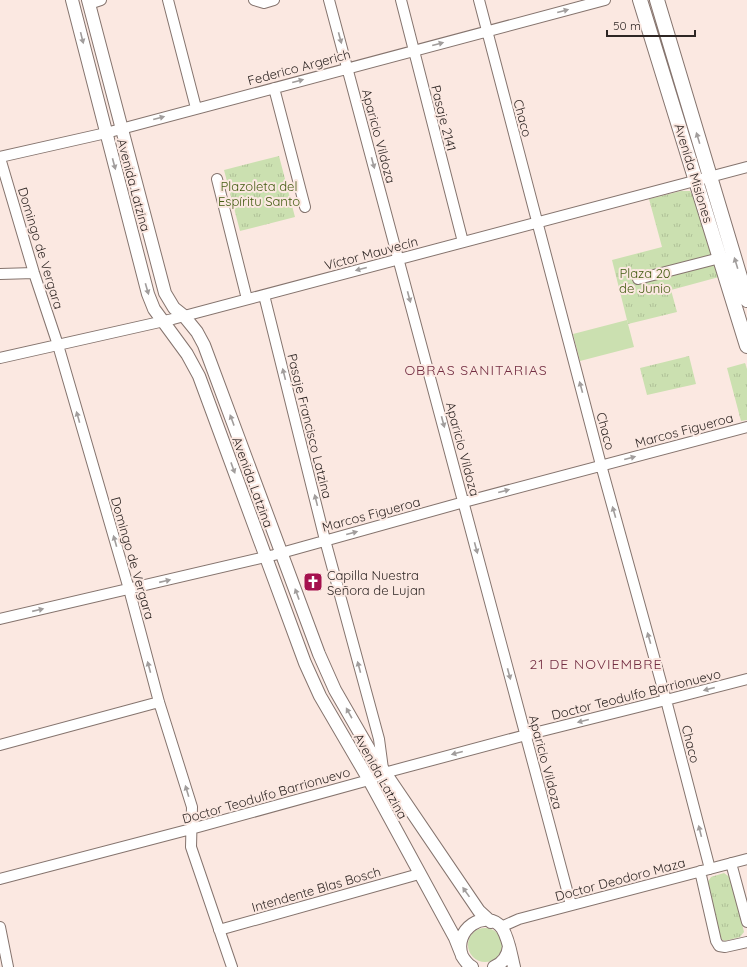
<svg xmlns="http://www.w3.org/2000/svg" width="747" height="967" font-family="Quicksand,sans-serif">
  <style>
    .green { fill: #cbe0b0 }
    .park { fill: url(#park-tufts) }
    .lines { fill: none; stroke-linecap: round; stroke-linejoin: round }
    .minor-casing { stroke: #85746e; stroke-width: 12 }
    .tertiary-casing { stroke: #85746e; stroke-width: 14 }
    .secondary-casing { stroke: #85746e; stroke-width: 16 }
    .minor { stroke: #fff; stroke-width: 10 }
    .tertiary { stroke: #fff; stroke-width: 12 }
    .secondary { stroke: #fff; stroke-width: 14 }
    .oneway { fill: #a19d9c }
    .labels { text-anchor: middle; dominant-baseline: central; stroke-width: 4; stroke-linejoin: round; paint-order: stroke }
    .street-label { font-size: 13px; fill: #2e2624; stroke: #fbe8e1 }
    .park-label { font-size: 13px; fill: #435c12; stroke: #fbe8e1 }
    .poi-label { font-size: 13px; fill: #2e2624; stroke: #fbe8e1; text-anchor: start }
    .neighbourhood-label { font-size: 14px; letter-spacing: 1px; fill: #732d42; stroke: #fbe8e1 }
  </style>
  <defs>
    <pattern id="park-tufts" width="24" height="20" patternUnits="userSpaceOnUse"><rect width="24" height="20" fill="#cbe0b0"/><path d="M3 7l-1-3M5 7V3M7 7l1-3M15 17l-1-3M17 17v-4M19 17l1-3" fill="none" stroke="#afc097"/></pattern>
  </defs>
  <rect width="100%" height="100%" fill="#fbe8e1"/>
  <!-- green -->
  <path class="green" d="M627 320 634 347 580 361 573 334Z
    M468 945a17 17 0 1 1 34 0a17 17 0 1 1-34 0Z"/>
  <!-- park -->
  <path class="park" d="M279 156 295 217 240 231 224 170Z
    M681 191H690L694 197 719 277 671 290 677 312 628 324 612 260 662 247 649 199Z
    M689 356 696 384 647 395 640 368Z
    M745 363 747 369V420L741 421 727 368Z
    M724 873 731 878 744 932 740 937 725 941 719 938 707 883 711 877Z"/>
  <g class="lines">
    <!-- minor casing -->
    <g class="minor-casing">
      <path id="minor" d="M168 0 196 108
        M254 0 264 3 274 0
        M329 0 571 905
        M401 0 463 242
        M479 0 601 465 666 700 710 869
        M89 4 101 0
        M274 88 305 207
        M0 157 106 133 605 0
        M0 158 34 273 58 345 129 589 159 702 192 807 191 847 232 967
        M217 179 247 299
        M0 274 34 273
        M638 279 720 258
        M264 295 325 540 379 739 383 769
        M0 358 173 319 747 167
        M0 619 274 555 464 502 747 427
        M0 745 159 702
        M731 863 747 922
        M700 871 716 941 719 946 725 947 747 942
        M0 879 191 829 369 780 384 773 526 735 666 700 747 679
        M0 927 8 967
        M501 927 519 919 747 859
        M219 930 419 874"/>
    </g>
    <!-- tertiary casing -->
    <g class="tertiary-casing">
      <path id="tertiary" d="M72 0 148 294 154 309 187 354 199 376 305 663 320 696 369 780 455 938 461 953
        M88 0 165 293 174 308 184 316 197 332 204 345 319 654 335 690 369 749 479 911 491 922
        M472 967C467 964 465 961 462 956 452 930 486 907 502 928 509 939 511 955 514 967
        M494 967C503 963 508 956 509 946"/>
    </g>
    <!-- secondary casing -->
    <g class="secondary-casing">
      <path id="secondary" d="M640 0 747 346
        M657 0 747 300"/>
    </g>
    <!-- minor -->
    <use href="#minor" class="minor"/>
    <!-- tertiary -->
    <use href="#tertiary" class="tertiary"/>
    <!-- secondary -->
    <use href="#secondary" class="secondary"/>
  </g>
  <!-- one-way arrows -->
  <defs><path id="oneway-solid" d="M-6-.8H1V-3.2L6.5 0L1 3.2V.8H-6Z"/></defs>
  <g class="oneway">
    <use href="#oneway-solid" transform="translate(563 11) rotate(-15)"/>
    <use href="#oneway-solid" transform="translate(82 38) rotate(76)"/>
    <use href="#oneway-solid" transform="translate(340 38) rotate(75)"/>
    <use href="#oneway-solid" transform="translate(438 44) rotate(-15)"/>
    <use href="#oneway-solid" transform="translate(298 81) rotate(-15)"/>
    <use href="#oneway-solid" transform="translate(159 118) rotate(-15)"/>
    <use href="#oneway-solid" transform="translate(698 138) rotate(-107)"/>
    <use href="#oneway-solid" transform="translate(373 163) rotate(75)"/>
    <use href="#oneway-solid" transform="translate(114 164) rotate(75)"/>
    <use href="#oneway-solid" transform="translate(736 263) rotate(-107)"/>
    <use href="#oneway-solid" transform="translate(361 269) rotate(165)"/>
    <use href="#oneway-solid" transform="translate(147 289) rotate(74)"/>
    <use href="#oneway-solid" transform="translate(409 297) rotate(75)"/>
    <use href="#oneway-solid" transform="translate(284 374) rotate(-104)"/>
    <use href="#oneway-solid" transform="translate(581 387) rotate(-105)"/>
    <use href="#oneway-solid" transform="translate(78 417) rotate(-106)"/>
    <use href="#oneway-solid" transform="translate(232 420) rotate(-110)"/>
    <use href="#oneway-solid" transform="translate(443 422) rotate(75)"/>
    <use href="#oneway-solid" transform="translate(630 458) rotate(-15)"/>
    <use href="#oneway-solid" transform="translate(233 468) rotate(70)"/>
    <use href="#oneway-solid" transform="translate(504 491) rotate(-15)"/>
    <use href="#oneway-solid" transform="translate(316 500) rotate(-104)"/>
    <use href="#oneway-solid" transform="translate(614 512) rotate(-106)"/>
    <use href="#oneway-solid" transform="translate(352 533) rotate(-15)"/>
    <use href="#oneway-solid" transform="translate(115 541) rotate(-106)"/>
    <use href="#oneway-solid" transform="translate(476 548) rotate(75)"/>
    <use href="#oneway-solid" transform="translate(165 581) rotate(-13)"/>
    <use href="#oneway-solid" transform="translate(297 594) rotate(-110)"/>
    <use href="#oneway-solid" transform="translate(38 610) rotate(-13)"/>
    <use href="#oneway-solid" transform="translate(649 638) rotate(-106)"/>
    <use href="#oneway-solid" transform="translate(149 667) rotate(-105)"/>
    <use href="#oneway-solid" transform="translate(359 667) rotate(-105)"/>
    <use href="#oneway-solid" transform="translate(509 674) rotate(75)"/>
    <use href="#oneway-solid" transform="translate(709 689) rotate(165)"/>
    <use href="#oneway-solid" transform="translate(349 713) rotate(-119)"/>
    <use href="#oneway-solid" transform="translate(583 721) rotate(166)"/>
    <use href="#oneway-solid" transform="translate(457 753) rotate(165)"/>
    <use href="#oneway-solid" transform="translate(187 791) rotate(-107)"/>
    <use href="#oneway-solid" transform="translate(700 831) rotate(-104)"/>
    <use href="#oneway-solid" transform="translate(466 892) rotate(-125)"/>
  </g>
  <!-- icons -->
  <defs>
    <g id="church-square" transform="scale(1)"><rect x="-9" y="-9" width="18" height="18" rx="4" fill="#a5114e" stroke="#fbe8e1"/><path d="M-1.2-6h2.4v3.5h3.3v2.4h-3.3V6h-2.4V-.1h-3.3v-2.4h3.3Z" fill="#fff"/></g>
  </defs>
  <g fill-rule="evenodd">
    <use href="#church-square" x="313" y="582"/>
  </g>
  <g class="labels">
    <!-- street labels -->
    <g class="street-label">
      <text transform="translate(299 67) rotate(-15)">Federico Argerich</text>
      <text transform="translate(444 118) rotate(76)">Pasaje 2141</text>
      <text transform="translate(523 118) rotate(75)">Chaco</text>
      <text transform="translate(379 136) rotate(75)">Aparicio Vildoza</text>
      <text transform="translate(694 173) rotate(73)">Avenida Misiones</text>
      <text transform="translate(134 185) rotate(75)">Avenida Latzina</text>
      <text transform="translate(41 248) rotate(73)">Domingo de Vergara</text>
      <text transform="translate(371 253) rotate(-15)">Víctor Mauvecín</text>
      <text transform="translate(310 426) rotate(76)">Pasaje Francisco Latzina</text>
      <text transform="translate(684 430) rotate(-15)">Marcos Figueroa</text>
      <text transform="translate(606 431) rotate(75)">Chaco</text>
      <text transform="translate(463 449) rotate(75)">Aparicio Vildoza</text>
      <text transform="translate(253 482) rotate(70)">Avenida Latzina</text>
      <text transform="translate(371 514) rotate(-15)">Marcos Figueroa</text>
      <text transform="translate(133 558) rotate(74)">Domingo de Vergara</text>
      <text transform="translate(636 694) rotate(-14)">Doctor Teodulfo Barrionuevo</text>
      <text transform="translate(691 744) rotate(76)">Chaco</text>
      <text transform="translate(546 762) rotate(75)">Aparicio Vildoza</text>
      <text transform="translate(381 776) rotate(61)">Avenida Latzina</text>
      <text transform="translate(266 795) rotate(-16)">Doctor Teodulfo Barrionuevo</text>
      <text transform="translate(620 879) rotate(-15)">Doctor Deodoro Maza</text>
      <text transform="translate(316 889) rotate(-16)">Intendente Blas Bosch</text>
    </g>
    <!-- park labels -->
    <g class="park-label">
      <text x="259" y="186">Plazoleta del<tspan x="259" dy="15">Espíritu Santo</tspan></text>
      <text x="645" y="273">Plaza 20<tspan x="645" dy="15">de Junio</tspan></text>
    </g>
    <!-- poi labels -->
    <g class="poi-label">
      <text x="327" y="575">Capilla Nuestra<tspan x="327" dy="15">Señora de Lujan</tspan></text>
    </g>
    <!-- neighbourhood labels -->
    <g class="neighbourhood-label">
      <text x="476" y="370">OBRAS SANITARIAS</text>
      <text x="596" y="664">21 DE NOVIEMBRE</text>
    </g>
  </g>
  <!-- scale -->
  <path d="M607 30v6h88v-6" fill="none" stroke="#2e2624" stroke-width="2"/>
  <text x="613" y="30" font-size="12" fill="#2e2624" stroke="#fbe8e1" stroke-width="3" paint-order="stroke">50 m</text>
</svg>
